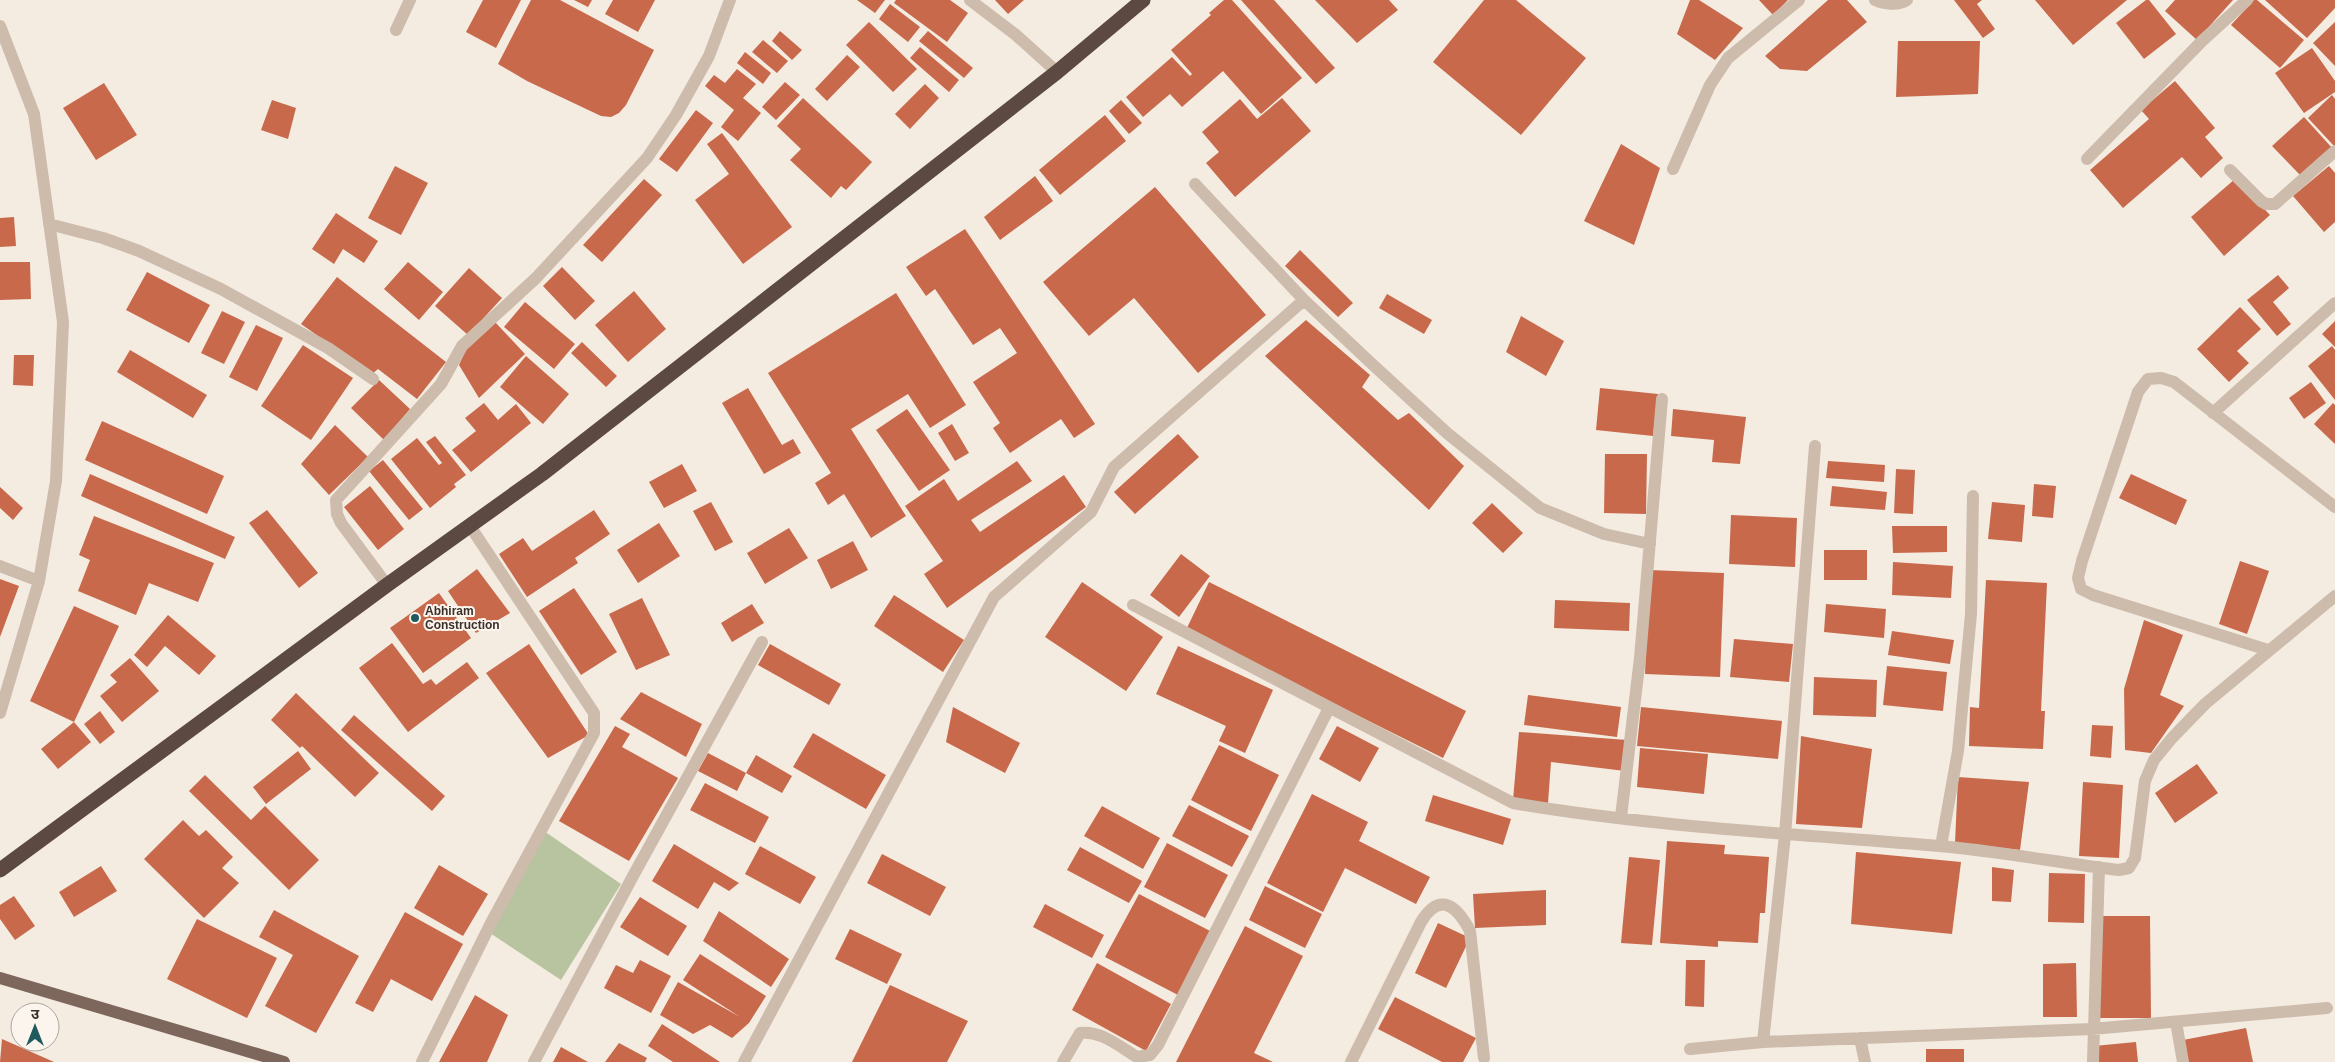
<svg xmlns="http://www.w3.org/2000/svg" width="2335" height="1062" font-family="Arial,'Noto Sans Devanagari',sans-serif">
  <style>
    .green { fill: #b8c4a0 }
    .building { fill: #c8694b }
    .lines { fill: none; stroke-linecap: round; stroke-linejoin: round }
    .lane { stroke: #cdbbac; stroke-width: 12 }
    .street { stroke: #cdbbac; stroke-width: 12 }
    .primary { stroke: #7d675c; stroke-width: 12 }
    .highway { stroke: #5c4a42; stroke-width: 15 }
    .poi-dot { fill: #1f5a5e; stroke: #fbf5ee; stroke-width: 2 }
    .labels { text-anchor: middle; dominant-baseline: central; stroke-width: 4; stroke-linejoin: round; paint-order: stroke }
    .poi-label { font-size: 12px; font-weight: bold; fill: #3b302b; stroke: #fbf5ee; text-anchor: start }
  </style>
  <rect width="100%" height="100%" fill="#f4ebe1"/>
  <!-- green -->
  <path class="green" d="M541 829 621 884 561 980 484 929Z"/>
  <!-- building -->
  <path class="building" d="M483 0H521L496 48 466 32Z
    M531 0H560L654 50 626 105 619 113 611 117 601 116 527 81 498 64Z
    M574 0H592L588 7Z
    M613 0H655L638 32 605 14Z
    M857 0H885L875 13Z
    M896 0H950L968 13 947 42 894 3Z
    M995 0H1024L1008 14Z
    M1224 0H1232L1302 78 1261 114 1223 71 1182 107 1170 94 1143 117 1126 97 1172 57 1190 76 1192 74 1171 50 1211 15 1209 13Z
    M1241 0H1274L1335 68 1316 84Z
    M1315 0H1389L1398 10 1357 43Z
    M1484 0H1516L1586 58 1521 135 1433 62Z
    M1690 0H1699L1743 28 1715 60 1677 34Z
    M1759 0H1788L1773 15Z
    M1828 0H1847L1867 22 1807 71 1780 69 1765 56Z
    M1954 0H1982L1977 4 1995 29 1983 38Z
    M2035 0H2127L2073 45Z
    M2146 0H2149L2176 34 2144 59 2116 23Z
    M2175 0H2233L2197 40 2165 11Z
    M2254 0H2257L2304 40 2280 68 2231 25Z
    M2265 0H2335V8L2307 38Z
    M890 4 920 27 908 42 879 19Z
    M869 22 917 69 893 92 846 45Z
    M2335 22V66L2313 43Z
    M780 31 802 50 792 60 772 41Z
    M928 31 973 68 964 78 919 41Z
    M763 40 788 61 777 73 752 52Z
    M1898 41H1980L1978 94 1896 97Z
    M920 47 959 80 949 92 910 58Z
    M2312 48 2335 81V92L2304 113 2275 73Z
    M745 52 771 73 763 84 737 63Z
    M847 55 860 67 827 101 815 89Z
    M737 69 756 84 743 98 761 113 738 141 721 127 734 110 705 86 714 75 725 83Z
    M2175 81 2215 128 2205 137 2223 158 2201 178 2182 157 2123 208 2090 170 2149 119 2141 110Z
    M785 82 800 95 776 120 762 107Z
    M104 83 137 135 96 160 63 108Z
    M925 84 939 98 910 129 895 114Z
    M2332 95 2335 99V147L2308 118Z
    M803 98 872 162 846 190 841 186 831 198 790 160 801 149 777 126Z
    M1282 98 1311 131 1235 197 1206 163 1219 152 1202 132 1240 99 1257 119Z
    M272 100 296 108 288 139 261 130Z
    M1121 100 1142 123 1129 134 1109 111Z
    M696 110 713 123 677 172 659 159Z
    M1105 115 1126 141 1060 195 1039 170Z
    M2304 117 2333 149 2302 177 2272 146Z
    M722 133 792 227 743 264 695 200 729 174 707 144Z
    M1621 144 1660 168 1634 245 1584 221Z
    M395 166 428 183 401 235 368 218Z
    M2329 166 2335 173V222L2324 232 2293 196Z
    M1035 176 1053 201 1000 240 984 217Z
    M644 179 662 195 602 262 583 245Z
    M2235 179 2270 215 2224 256 2191 217Z
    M1155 187 1266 315 1198 373 1134 298 1089 336 1043 282Z
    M336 213 378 241 364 263 343 249 334 264 312 249Z
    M14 217 16 246 0 247V218Z
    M965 229 1095 424 1074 438 1061 419 1010 453 993 428 1000 423 973 382 1017 353 1000 328 973 345 935 289 926 296 906 267Z
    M1300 250 1353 303 1338 317 1285 266Z
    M0 262H30L31 299 0 300Z
    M408 262 443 292 419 320 384 289Z
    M562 267 595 301 575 320 543 286Z
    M469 268 502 298 468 335 435 306Z
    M147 272 210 305 189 343 126 310Z
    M2278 275 2289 288 2273 302 2291 324 2277 336 2247 300Z
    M337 277 446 362 417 399 378 369 372 374 301 324Z
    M634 291 666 329 628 362 595 325Z
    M896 293 966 405 930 428 908 394 851 429 906 516 871 538 844 494 828 505 815 483 831 473 768 373Z
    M1387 294 1432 320 1424 334 1379 308Z
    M525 302 575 344 554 369 504 327Z
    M2240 307 2261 329 2237 351 2249 363 2229 382 2197 349Z
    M222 311 245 322 224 364 201 353Z
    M1521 316 1564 341 1546 376 1506 352Z
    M1306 320 1370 375 1362 387 1398 420 1409 413 1464 466 1429 510 1265 356Z
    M2335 321V347L2322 334Z
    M495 322 525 354 479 398 459 365 467 347Z
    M256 325 283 338 257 391 229 377Z
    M582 342 617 376 606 387 571 353Z
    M303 345 353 378 311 440 261 406Z
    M2332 346 2335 350V400L2308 366Z
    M130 350 207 395 193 418 117 372Z
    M14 355H34L33 386 13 385Z
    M526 356 569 394 543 424 500 387Z
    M379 380 410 409 384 440 351 408Z
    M2311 382 2326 403 2304 419 2289 398Z
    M748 388 782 445 793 439 801 453 764 474 722 403Z
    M1600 388 1658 394 1653 436 1596 430Z
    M484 403 498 420 516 404 531 423 471 472 452 450 476 431 465 418Z
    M2333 403 2335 405V444L2314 424Z
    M907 409 950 470 919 491 876 430Z
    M1673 409 1746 417 1740 464 1712 462 1714 440 1671 436Z
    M102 421 224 476 207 514 85 460Z
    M952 424 969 453 955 461 938 433Z
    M335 425 368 457 329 495 301 464Z
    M1178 434 1199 457 1135 514 1114 492Z
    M435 436 466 475 454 484 456 487 430 508 391 459 417 438 439 465 442 463 426 442Z
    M1605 454H1647L1646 514 1604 513Z
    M383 460 423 509 409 520 369 471Z
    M1017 461 1032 481 971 520 980 532 1064 475 1086 507 947 608 924 574 943 561 905 506 944 479 958 501Z
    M1828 461 1885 465 1884 482 1826 478Z
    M682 464 697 491 664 508 649 482Z
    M1896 469 1915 470 1913 514 1894 513Z
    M90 474 235 537 225 559 81 496Z
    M2131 474 2187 500 2176 525 2119 498Z
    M2034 484 2056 486 2053 518 2032 516Z
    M370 486 404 529 378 550 344 507Z
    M1832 486 1887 492 1885 510 1830 506Z
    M0 487 23 508 13 520 0 508Z
    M711 502 733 542 715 551 693 511Z
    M1992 502 2025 505 2022 542 1988 539Z
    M1492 503 1523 533 1503 553 1472 523Z
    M267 510 318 573 299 588 249 523Z
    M594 510 610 534 575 558 578 563 527 597 499 554 523 538 532 551Z
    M1731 515 1797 518 1795 567 1729 564Z
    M94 516 214 563 198 602 149 583 136 615 78 591 90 560 79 555Z
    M659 523 680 556 638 583 617 550Z
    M1892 526H1947V552L1893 553Z
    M789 528 808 558 765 584 747 553Z
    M853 541 868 570 831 589 817 560Z
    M1824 550H1867V580H1824Z
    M1181 554 1210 576 1179 617 1150 595Z
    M2240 561 2269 571 2247 634 2219 624Z
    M1893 562 1953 566 1951 598 1892 595Z
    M477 569 510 613 476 633 448 591Z
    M1649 570 1724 573 1720 677 1645 674Z
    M0 579 19 586 0 637Z
    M1986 580 2047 583 2041 711H2045L2043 749 1969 746 1970 707 1979 708Z
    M1082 582 1163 637 1126 691 1045 637Z
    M1209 582 1466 711 1443 758 1186 630Z
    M574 588 617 652 581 675 539 611Z
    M439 593 471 638 423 673 390 628Z
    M894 595 964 640 943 672 874 626Z
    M642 598 670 655 636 670 609 614Z
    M1555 600 1630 603 1629 631 1554 628Z
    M752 604 764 623 732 642 721 623Z
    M1826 604 1886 609 1884 638 1824 632Z
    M74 606 119 626 74 722 30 701Z
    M168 615 216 656 199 675 165 646 147 667 134 655Z
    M2144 620 2183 635 2160 695 2184 706 2151 753 2125 750 2124 689Z
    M1892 631 1954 640 1950 664 1888 655Z
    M1734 639 1793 644 1789 682 1730 677Z
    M392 643 423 684 431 679 436 685 467 662 479 678 408 732 359 668Z
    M529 644 589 735 548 758 486 673Z
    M770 644 841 684 829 705 758 665Z
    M1178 646 1273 690 1245 753 1219 741 1226 726 1156 694Z
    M130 658 159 691 122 722 100 696 117 682 110 675Z
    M1887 666 1947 672 1943 711 1883 705Z
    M1814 677 1877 680 1876 717 1813 715Z
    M641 692 702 724 686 757 620 719Z
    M296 693 379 773 355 797 302 746 300 748 271 720Z
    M1528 695 1621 707 1617 737 1524 725Z
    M953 707 1020 743 1005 773 946 742Z
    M1641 707 1782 721 1778 759 1637 746Z
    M100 711 115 732 100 744 84 724Z
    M354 715 445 796 432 811 341 730Z
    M74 722 91 742 58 769 41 749Z
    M2092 725 2113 726 2111 758 2090 756Z
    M615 726 630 734 622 747 678 778 629 861 559 821Z
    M1337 726 1379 748 1360 782 1319 759Z
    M1519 732 1627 740 1625 771 1551 762 1548 803 1513 800Z
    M813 733 886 775 866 809 793 767Z
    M1801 736 1872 749 1862 828 1796 824Z
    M1219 745 1279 775 1251 831 1191 800Z
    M1640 748 1708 754 1704 794 1637 787Z
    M298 751 311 769 266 804 253 787Z
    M708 753 746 773 737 791 698 771Z
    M756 755 792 776 782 793 746 773Z
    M2197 764 2218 793 2175 823 2155 793Z
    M205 775 251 820 265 806 319 860 289 890 189 791Z
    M1958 777 2029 782 2020 850 1955 843Z
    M2083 782 2123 785 2119 858 2079 856Z
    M705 783 769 817 755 843 690 810Z
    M1312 794 1368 822 1359 841 1430 877 1416 904 1345 868 1323 912 1267 883Z
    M1433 795 1511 819 1503 845 1425 821Z
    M1189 805 1249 836 1232 867 1172 836Z
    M1102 806 1160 838 1143 869 1084 836Z
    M183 820 199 836 206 830 233 857 222 868 239 883 204 918 144 859Z
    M1667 841 1725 845 1724 854 1769 857 1765 913H1760L1758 943 1718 941V947L1660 943Z
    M1167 843 1228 875 1205 918 1144 887Z
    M674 844 739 883 729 891 714 882 698 909 652 881Z
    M760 846 816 877 800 904 745 874Z
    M1080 847 1142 881 1129 903 1067 870Z
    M1856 852 1961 862 1952 934 1851 924Z
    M882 854 946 887 930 916 867 883Z
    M1629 857 1660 860 1652 945 1621 943Z
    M439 865 488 894 463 936 414 908Z
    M101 866 117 891 74 917 59 892Z
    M1992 867 2014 870 2011 902 1992 901Z
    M2049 873 2085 874 2084 923 2048 922Z
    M1265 886 1322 914 1305 948 1249 920Z
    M1546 890V925L1475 928 1473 894Z
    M1139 894 1212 932 1178 995 1105 957Z
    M14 896 35 926 15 940 0 919V905Z
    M640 897 687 926 668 956 620 927Z
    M1045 904 1104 935 1092 958 1033 927Z
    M274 910 359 956 316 1033 265 1006 293 955 259 937Z
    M719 911 789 959 771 987 703 941Z
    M405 912 463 944 432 1001 391 979 373 1012 355 1003Z
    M2099 916H2150L2151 1018H2100Z
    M197 919 277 958 247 1018 167 979Z
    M1438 923 1470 938 1446 988 1415 973Z
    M1245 926 1303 956 1254 1053 1273 1062H1176Z
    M850 929 902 954 887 984 835 959Z
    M700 954 766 996 749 1023 732 1038 710 1025 693 1034 660 1015 678 982 740 1017 683 980Z
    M640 960 671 976 651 1013 604 988 616 965 633 973Z
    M1686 960H1705L1704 1007 1685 1006Z
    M1097 963 1171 1004 1146 1051 1072 1010Z
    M2076 963 2077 1017H2043V964Z
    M890 985 968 1021 947 1062H852Z
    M475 995 508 1015 487 1062H439Z
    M1395 997 1476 1038 1463 1062H1442L1378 1029Z
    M662 1024 720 1062H673L648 1046Z
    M2246 1028 2253 1062H2188L2183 1040Z
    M2 1039 54 1062H0Z
    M2136 1042 2138 1062H2096L2094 1046Z
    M619 1043 647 1058 645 1062H605Z
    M561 1047 588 1062H553Z
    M1926 1049H1964V1062H1926Z"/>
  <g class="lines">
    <!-- lane -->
    <path class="lane" d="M1673 169 1710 85 1728 58 1799 0"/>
    <!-- street -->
    <path class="street" d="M970 0 1016 35 1057 72
      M1875 0C1884 4 1898 6 1907 0
      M0 26 34 114 63 322 56 481 39 581 0 713
      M396 30 410 0
      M2087 159 2202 41 2247 0
      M2230 170 2261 201 2266 204H2275L2335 151
      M1195 184 1304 300 1371 363 1447 433 1540 508 1604 534 1650 544
      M49 224 103 238 139 251 221 289 328 348 373 379
      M2213 413 2335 303
      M0 566 39 581
      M387 585 341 523 337 514 336 500 441 384 462 346 536 278 647 158 676 115 709 56 730 0
      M1133 605 1513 803C1653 827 1797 834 1939 846 1999 851 2059 863 2119 870L2129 868 2135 858 2145 781 2154 760 2172 738 2205 704 2335 596
      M2268 650 2093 595 2081 589 2078 578 2082 561 2138 392 2148 379 2161 378 2174 382 2335 507
      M1621 817 1640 658 1662 399
      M1941 846 1958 751 1971 614 1973 496
      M2176 1022 2183 1062
      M1860 1038 1865 1062
      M1763 1042 1785 835 1815 446
      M1690 1049 1763 1042 2092 1029 2327 1008
      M422 1062 492 921 594 733V713L470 526
      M534 1062 633 876 762 642
      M744 1062 994 597 1091 512 1114 467 1304 300
      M1063 1062 1080 1033C1101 1030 1120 1047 1137 1057L1150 1055 1158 1045 1329 708
      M1351 1062 1421 922C1440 891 1457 906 1470 931L1484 1058
      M2093 1062 2099 867"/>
    <!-- primary -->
    <path class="primary" d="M0 978 284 1062"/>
    <!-- highway -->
    <path class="highway" d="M0 870 387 585 542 474 1057 72 1143 0"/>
  </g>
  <!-- markers -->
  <circle class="poi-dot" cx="415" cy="618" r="5"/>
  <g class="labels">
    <!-- poi labels -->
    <g class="poi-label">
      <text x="425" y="611">Abhiram<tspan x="425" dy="14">Construction</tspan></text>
    </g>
  </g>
  <!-- north arrow -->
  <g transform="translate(35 1027)"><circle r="24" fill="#fbf5ee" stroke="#aea6a0"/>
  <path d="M0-4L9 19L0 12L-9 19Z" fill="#1f5a5e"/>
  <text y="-8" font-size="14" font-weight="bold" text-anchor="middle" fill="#3b302b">उ</text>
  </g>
</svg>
